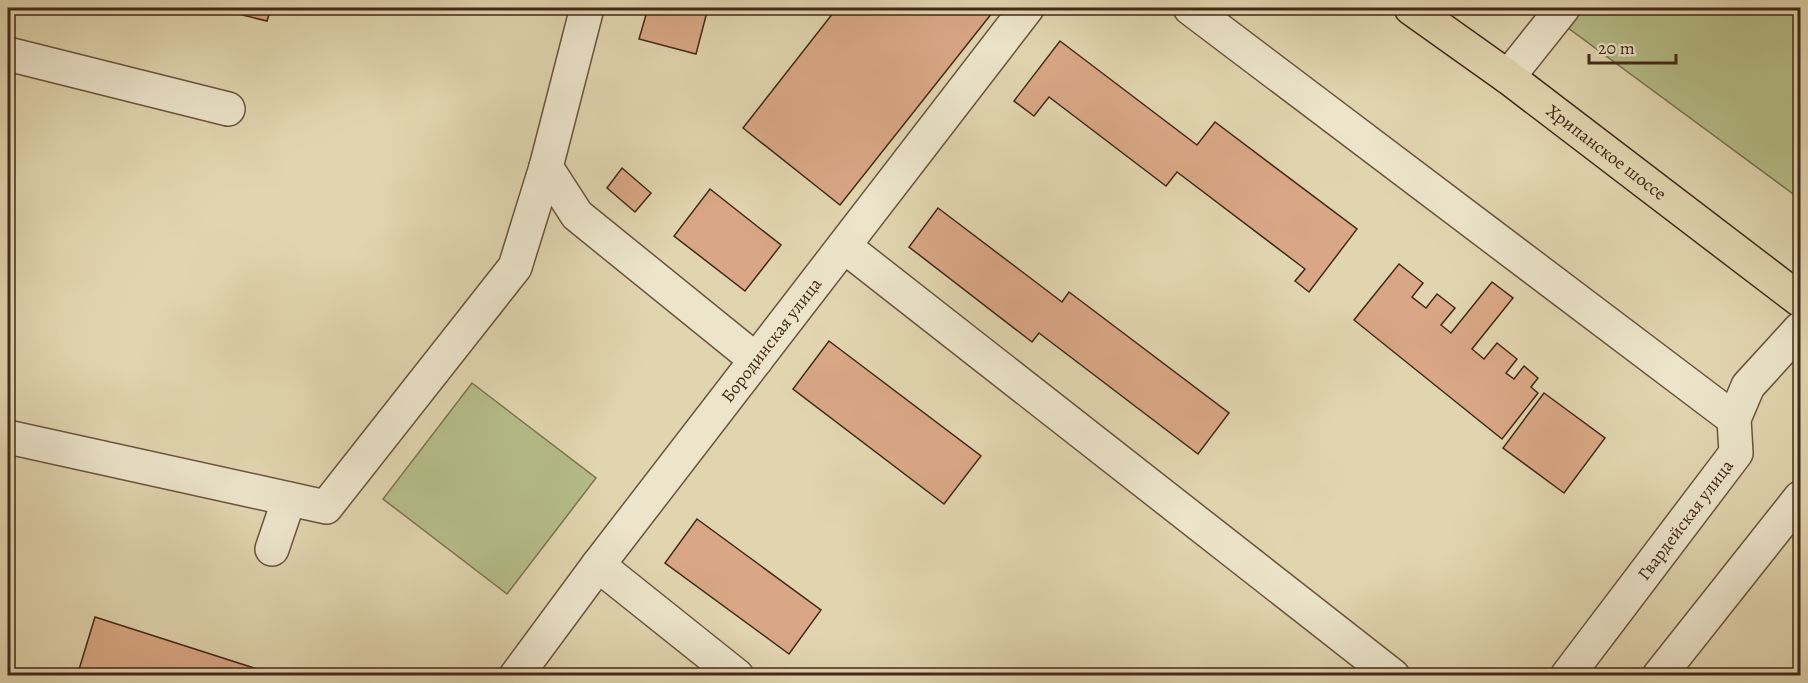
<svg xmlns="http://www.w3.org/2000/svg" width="1808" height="683" font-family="Alegreya,serif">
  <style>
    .green { fill: #b5bd89; stroke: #7c7350; stroke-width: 1.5 }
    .building { fill: #d9a785; stroke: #442918; stroke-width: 1.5 }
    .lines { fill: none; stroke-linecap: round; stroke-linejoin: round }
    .minor-casing { stroke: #6b543e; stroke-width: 36 }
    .major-casing { stroke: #442918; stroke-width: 36 }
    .minor { stroke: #ece4cb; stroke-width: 33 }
    .major { stroke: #e1d5af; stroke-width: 33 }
    .labels { text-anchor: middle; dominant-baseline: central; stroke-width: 4.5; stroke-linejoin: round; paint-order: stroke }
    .street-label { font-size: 18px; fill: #442918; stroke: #ece4cb }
  </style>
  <rect width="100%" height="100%" fill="#e1d5af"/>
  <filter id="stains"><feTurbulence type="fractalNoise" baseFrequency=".00333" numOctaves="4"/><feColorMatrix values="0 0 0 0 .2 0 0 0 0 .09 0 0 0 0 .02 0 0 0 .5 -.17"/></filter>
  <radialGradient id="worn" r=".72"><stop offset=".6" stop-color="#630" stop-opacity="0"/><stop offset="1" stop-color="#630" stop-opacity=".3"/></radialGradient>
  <!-- green -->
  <path class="green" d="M1541 8H1800V199Z
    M472 383 596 478 507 594 383 499Z"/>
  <!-- building -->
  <path class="building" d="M240 8H271L267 21 238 14Z
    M648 8H708L696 54 639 39Z
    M837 8H996L840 205 743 128Z
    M1060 41 1197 145 1215 122 1357 229 1309 292 1295 281 1305 269 1177 172 1166 186 1049 97 1034 116 1014 101Z
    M622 168 651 193 635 212 607 188Z
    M710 189 781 245 745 291 674 236Z
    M938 208 1062 302 1069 292 1229 413 1198 454 1039 333 1032 342 909 247Z
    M1399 264 1423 283 1412 297 1426 308 1437 294 1455 308 1441 325 1451 333 1492 282 1513 298 1472 349 1484 359 1497 343 1517 359 1506 373 1514 379 1524 366 1538 378 1531 387 1538 393 1502 439 1354 320Z
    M829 341 981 456 944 504 793 389Z
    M1544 393 1605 438 1564 493 1503 448Z
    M697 519 821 610 789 654 665 563Z
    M95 617 279 676H77Z"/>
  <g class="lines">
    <!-- minor casing -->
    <g class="minor-casing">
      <g id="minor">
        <path d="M587 8 546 167 577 215 756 360"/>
        <path d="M1190 8 1734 419"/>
        <path d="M8 54 228 109"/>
        <path d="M1508 77 1563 8"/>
        <path d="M844 246 1393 676"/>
        <path d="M8 437 326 507 515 267 546 167"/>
        <path d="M272 549 289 499"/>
        <path d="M598 565 737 676"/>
        <path id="s1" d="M516 676 598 565 1027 8"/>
        <path id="s2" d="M1567 676 1736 453 1734 419 1748 386 1800 329"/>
        <path d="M1659 676 1800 498"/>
      </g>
    </g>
    <!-- major casing -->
    <g class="major-casing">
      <g id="major">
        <path id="s3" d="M1411 8 1508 77 1800 300"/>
      </g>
    </g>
    <!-- minor -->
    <use href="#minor" class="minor"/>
    <!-- major -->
    <use href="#major" class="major"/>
  </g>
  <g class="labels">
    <!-- street labels -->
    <g class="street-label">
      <text stroke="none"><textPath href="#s3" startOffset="243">Хрипанское шоссе</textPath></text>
      <text stroke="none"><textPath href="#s1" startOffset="422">Бородинская улица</textPath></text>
      <text stroke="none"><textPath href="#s2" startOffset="196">Гвардейская улица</textPath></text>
    </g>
  </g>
  <!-- margin -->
  <rect width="1808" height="683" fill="none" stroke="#e1d5af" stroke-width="30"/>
  <rect x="9" y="9" width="1790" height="665" fill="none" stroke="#442918" stroke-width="3"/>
  <rect x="15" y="15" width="1778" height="653" fill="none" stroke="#442918" stroke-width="1.5"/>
  <!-- scale -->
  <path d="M1589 54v9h87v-9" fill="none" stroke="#442918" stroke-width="3"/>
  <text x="1598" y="54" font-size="18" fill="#442918" stroke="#ece4cb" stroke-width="4.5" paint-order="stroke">20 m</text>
  <rect width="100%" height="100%" filter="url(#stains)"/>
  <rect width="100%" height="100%" fill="url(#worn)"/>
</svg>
